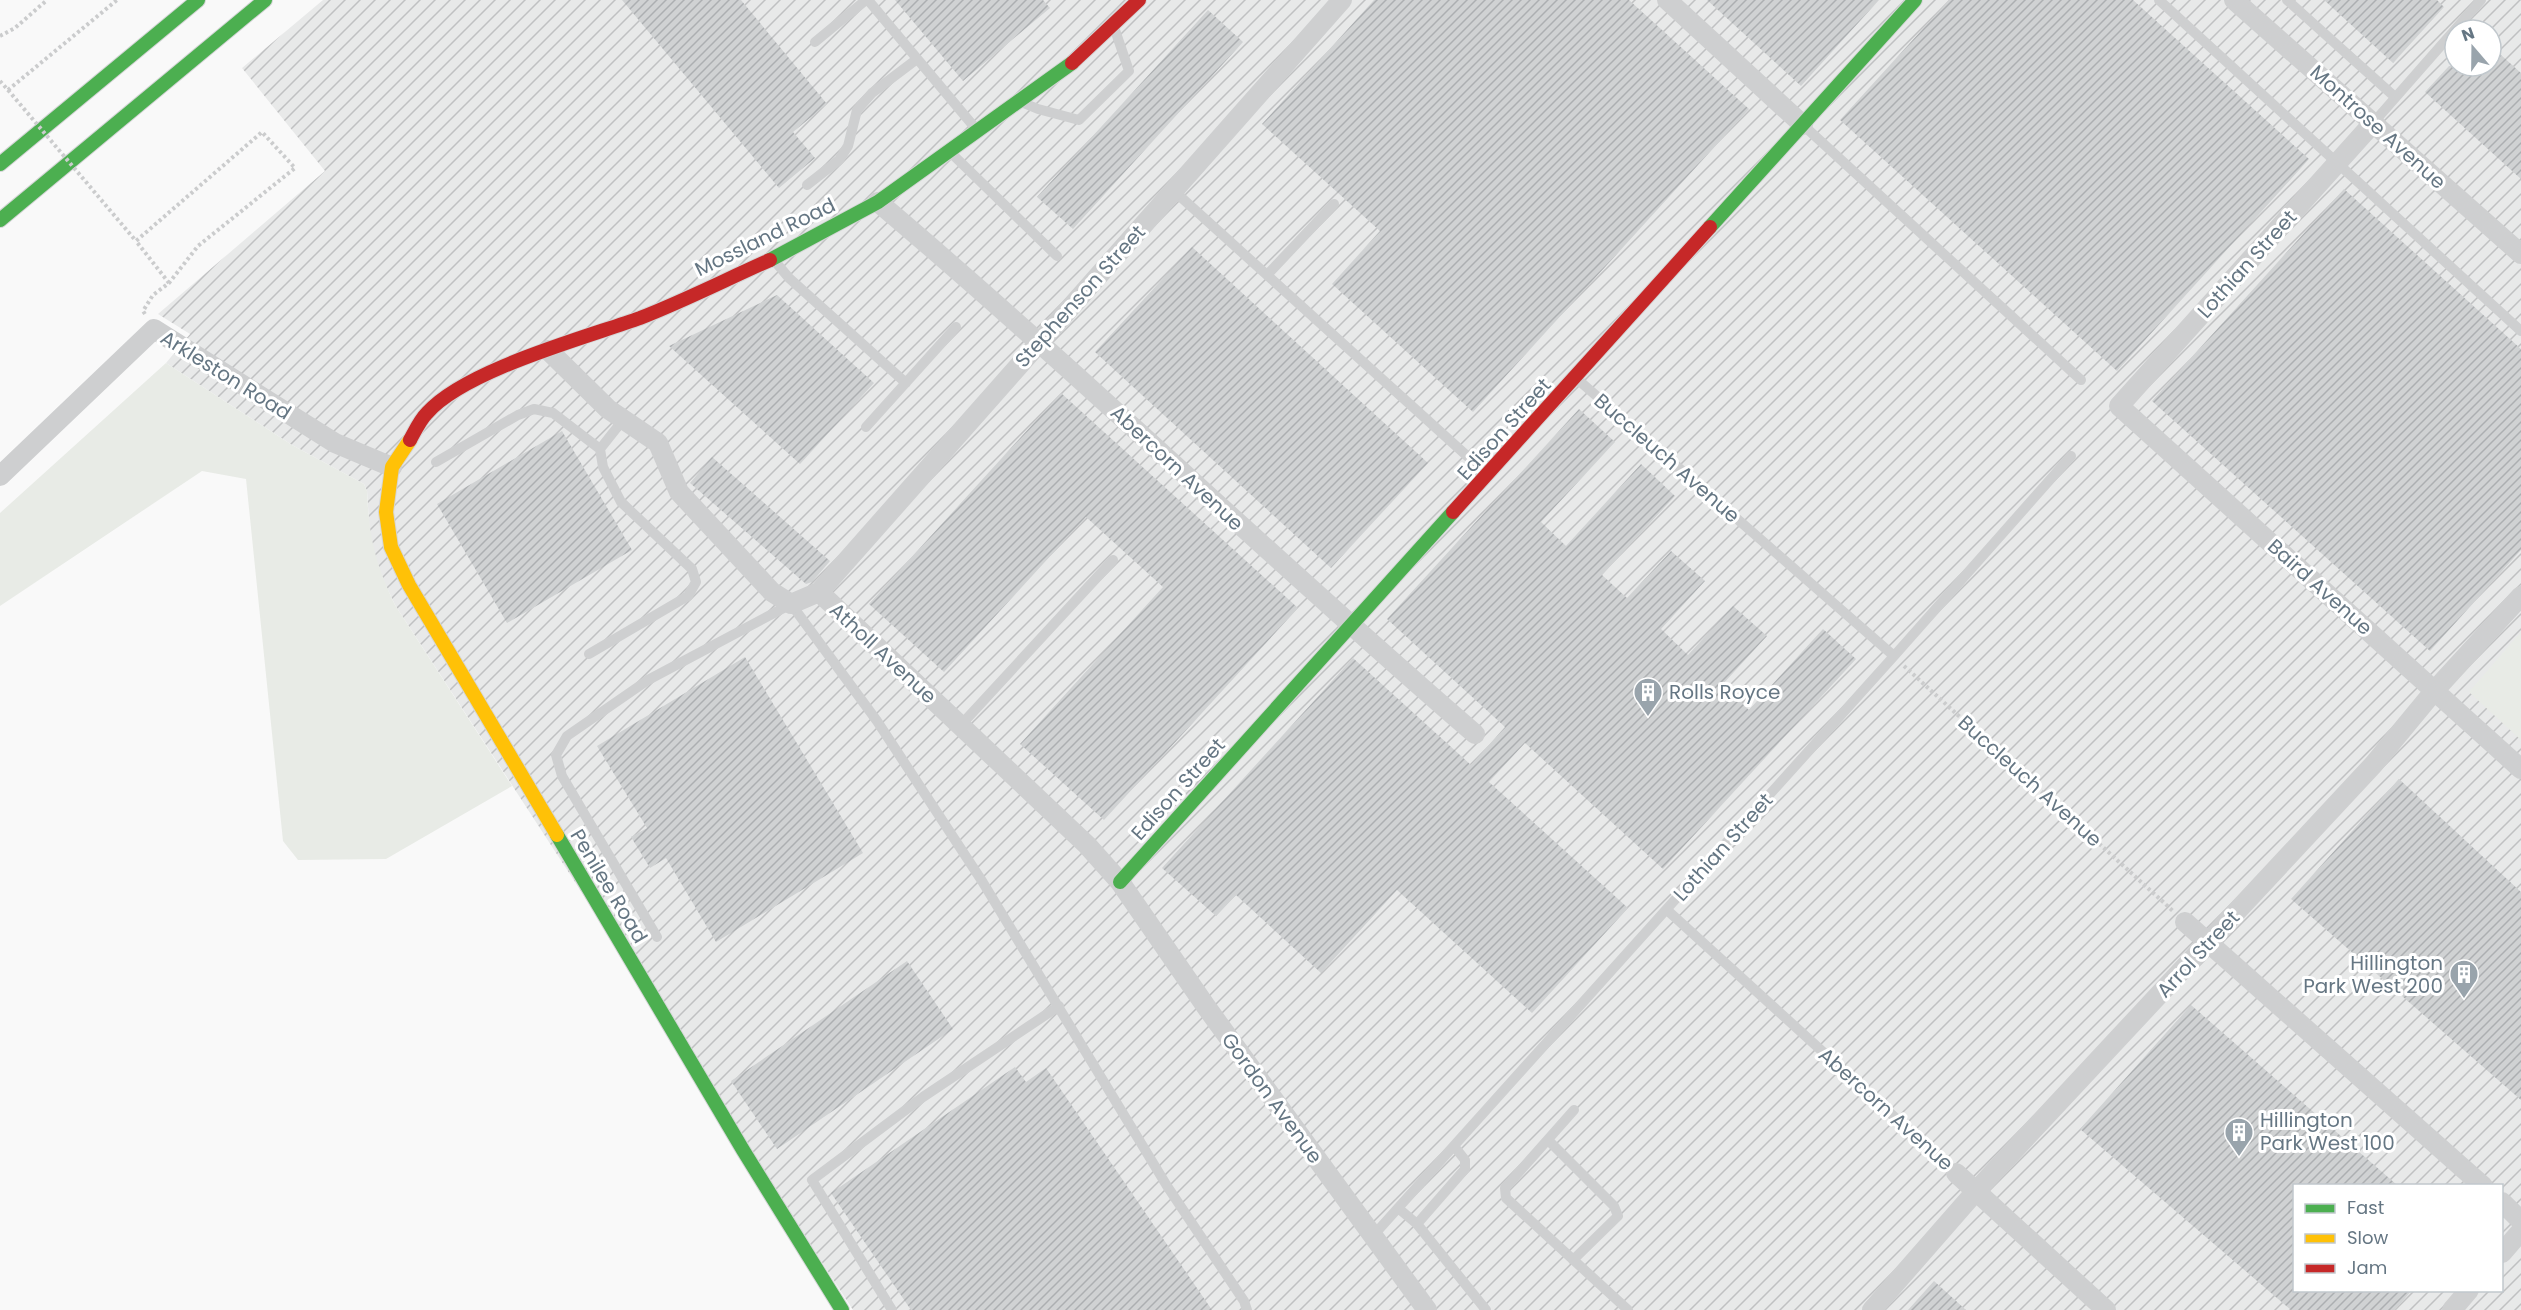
<svg xmlns="http://www.w3.org/2000/svg" width="2521" height="1310" font-family="Poppins,sans-serif">
  <style>
    .industrial { fill: url(#industrial-furrows); fill-rule: evenodd }
    .green { fill: #e8ebe6 }
    .building { fill: url(#building-hatch) }
    .lines { fill: none; stroke-linecap: round; stroke-linejoin: round }
    .fast-casing { stroke: #d5d6d7; stroke-width: 16 }
    .slow-casing { stroke: #d5d6d7; stroke-width: 16 }
    .jam-casing { stroke: #d5d6d7; stroke-width: 16 }
    .path { stroke: #cbcccd; stroke-width: 4; stroke-dasharray: 3 3; stroke-linecap: butt }
    .lane { stroke: #cecfd0; stroke-width: 10 }
    .street { stroke: #cecfd0; stroke-width: 20 }
    .fast { stroke: #4caf50; stroke-width: 14 }
    .slow { stroke: #ffc107; stroke-width: 14 }
    .jam { stroke: #c62828; stroke-width: 14 }
    .path-bridge { stroke: #cbcccd; stroke-width: 4; stroke-dasharray: 3 3; stroke-linecap: butt }
    .labels { text-anchor: middle; dominant-baseline: central; stroke-width: 6; stroke-linejoin: round; paint-order: stroke }
    .street-label { font-size: 20px; fill: #657683; stroke: #fff }
    .poi-label { font-size: 20px; fill: #657683; stroke: #fff; text-anchor: start }
  </style>
  <defs>
    <pattern id="industrial-furrows" width="10" height="10" patternUnits="userSpaceOnUse" patternTransform="scale(1.5)"><rect width="10" height="10" fill="#e8e9e9"/><path d="M-1 1l2-2M0 10L10 0M9 11l2-2" fill="none" stroke="#c0c1c2"/></pattern>
    <pattern id="building-hatch" width="6" height="6" patternUnits="userSpaceOnUse" patternTransform="scale(1.5)"><rect width="6" height="6" fill="#d0d2d3"/><path d="M-1 1l2-2M0 6l6-6M5 7l2-2" fill="none" stroke="#acafb1"/></pattern>
  </defs>
  <rect width="100%" height="100%" fill="#f9f9f9"/>
  <!-- industrial -->
  <path class="industrial" d="M323 0H2521V1310H853L395 605 380 573 370 538 367 491 364 484 292 445 166 363 190 334 158 314 325 171 242 68ZM2455 30H2491V66H2455ZM2294 1186H2502V1290H2294Z"/>
  <!-- green -->
  <path class="green" d="M166 363 292 445 364 484 367 491C369 538 375 562 395 605L512 786 386 859 298 860 283 841 246 479 202 471 0 606V513Z
    M2521 632V740L2469 692Z"/>
  <!-- building -->
  <path class="building" d="M622 0H741L827 104 793 132 815 158 779 188Z
    M895 0H1043L1050 8 963 81Z
    M1374 0H1629L1749 109 1473 412 1332 284 1380 231 1262 124Z
    M1707 0H1879L1801 86Z
    M1949 0H2133L2309 159 2117 371 1840 120Z
    M2324 0H2437L2444 7 2393 63Z
    M1208 10 1243 42 1073 229 1037 197Z
    M2491 46 2521 73V179L2425 92 2449 66H2491Z
    M2344 189 2521 349V550L2430 651 2152 401Z
    M1192 247 1428 463 1331 568 1095 352Z
    M777 295 874 383 800 464 669 346Z
    M1061 393 1298 608 1104 820 1020 744 1163 587 1086 517 944 672 869 604Z
    M1579 409 1615 442 1541 522 1566 546 1641 464 1675 496 1602 575 1627 598 1671 551 1705 581 1661 629 1688 655 1733 606 1767 636 1722 685 1749 710 1823 629 1856 659 1663 869 1525 743 1489 782 1628 908 1532 1013 1397 890 1321 973 1236 895 1216 916 1162 868 1353 658 1471 765 1505 727 1387 619Z
    M562 431 632 550 507 623 437 504Z
    M712 457 830 561 812 582 806 584 690 483Z
    M745 657 863 853 716 942 666 858 650 868 631 837 647 828 597 746Z
    M2399 779 2521 892V1100L2291 899Z
    M907 961 953 1029 777 1149 731 1081Z
    M2191 1005 2397 1185H2295V1290H2412L2395 1310H2291L2080 1129Z
    M1015 1067 1026 1082 1046 1068 1212 1310H911L831 1193Z
    M1934 1281 1966 1310H1908Z"/>
  <g class="lines">
    <!-- fast casing -->
    <g class="fast-casing">
      <path id="fast" d="M0 164 198 0
        M0 220 265 0
        M1710 227 1915 0
        M770 260 878 202 1072 63
        M557 835 743 1150 842 1310
        M1120 882 1453 512"/>
    </g>
    <!-- slow casing -->
    <g class="slow-casing">
      <path id="slow" d="M410 440 392 467 386 512 391 547 409 585 557 835"/>
    </g>
    <!-- jam casing -->
    <g class="jam-casing">
      <path id="jam" d="M1072 63 1139 0
        M410 440C415 431 420 420 427 413 465 370 584 338 640 318 684 301 727 279 770 260
        M1453 512 1710 227"/>
    </g>
    <!-- path -->
    <path class="path" d="M0 36 15 28 47 0
      M0 81 8 90 117 0
      M145 314 143 311 153 295 169 283 198 246 295 168 262 132 136 241 169 283
      M1904 666 2173 911"/>
    <!-- lane -->
    <path class="lane" d="M868 0 976 129
      M2159 0 2521 331
      M2287 0 2395 97
      M815 42 866 0
      M1021 102 1038 109 1079 120 1129 71 1114 27
      M2374 122 2481 0
      M1803 125 2081 380
      M950 152 1057 256
      M807 185 839 160 848 146 857 110 872 93 917 59
      M1173 190 1487 474
      M773 259 789 278 906 383
      M1267 275 1334 204
      M1576 378 1894 656
      M866 427 956 327
      M600 449 623 420
      M436 462 518 415 534 409 553 413 600 449 603 467 621 502 692 569 696 582 688 596 589 654
      M960 726 1113 560
      M1667 910 1956 1173
      M657 937 562 776 556 755 567 736 648 680 791 604 877 721 982 881 1167 1186 1244 1301 1247 1310
      M1574 1110 1505 1188 1506 1198 1628 1310
      M1548 1140 1614 1206 1618 1216 1573 1260
      M1398 1208 1417 1224 1486 1310
      M1417 1224 1465 1169V1160L1454 1146
      M1372 1237 1894 656 2071 456
      M892 1310 812 1180 923 1097 1059 1006"/>
    <!-- street -->
    <path class="street" d="M1667 0 1803 125
      M2234 0 2521 254
      M2374 122 2119 406 2521 769
      M878 202C1081 374 1273 560 1475 734
      M548 350 608 409 658 443 679 492 772 592 791 604 819 592 1342 0
      M0 476 154 329 335 443 392 467
      M819 592 1087 845 1120 882 1207 1008 1427 1310
      M2185 922 2483 1186
      M1956 1173 2106 1310
      M2502 1202 2521 1221
      M2502 1253 2521 1231
      M1872 1310 1976 1191 2373 765 2435 690 2521 596
      M2452 1310 2469 1290"/>
    <!-- fast -->
    <use href="#fast" class="fast"/>
    <!-- slow -->
    <use href="#slow" class="slow"/>
    <!-- jam -->
    <use href="#jam" class="jam"/>
    <!-- path-bridge -->
    <path class="path-bridge" d="M8 90 136 241"/>
  </g>
  <!-- icons -->
  <defs>
    <g id="building-pin" transform="scale(1.5)"><path d="M0 17L-7.5 6A9.5 9.5 0 1 1 7.5 6Z" fill="#99a4ac" stroke="#fff"/><path d="M-4-6H4V6H1V3H-1V6H-4ZM-2.5-4.3h1.7v1.8h-1.7ZM.8-4.3h1.7v1.8H.8ZM-2.5-1h1.7V.8h-1.7ZM.8-1h1.7V.8H.8Z" fill="#fff"/></g>
  </defs>
  <g fill-rule="evenodd">
    <use href="#building-pin" x="1648" y="692"/>
    <use href="#building-pin" x="2464" y="974"/>
    <use href="#building-pin" x="2239" y="1132"/>
  </g>
  <g class="labels">
    <!-- street labels -->
    <g class="street-label">
      <text transform="translate(2378 127) rotate(42)">Montrose Avenue</text>
      <text transform="translate(765 237) rotate(-26)">Mossland Road</text>
      <text transform="translate(2247 264) rotate(-48)">Lothian Street</text>
      <text transform="translate(1080 296) rotate(-48)">Stephenson Street</text>
      <text transform="translate(226 375) rotate(32)">Arkleston Road</text>
      <text transform="translate(1504 429) rotate(-48)">Edison Street</text>
      <text transform="translate(1667 458) rotate(41)">Buccleuch Avenue</text>
      <text transform="translate(1177 468) rotate(43)">Abercorn Avenue</text>
      <text transform="translate(2320 587) rotate(42)">Baird Avenue</text>
      <text transform="translate(883 653) rotate(43)">Atholl Avenue</text>
      <text transform="translate(2030 781) rotate(42)">Buccleuch Avenue</text>
      <text transform="translate(1178 789) rotate(-48)">Edison Street</text>
      <text transform="translate(1723 847) rotate(-48)">Lothian Street</text>
      <text transform="translate(609 886) rotate(59)">Penilee Road</text>
      <text transform="translate(2198 954) rotate(-47)">Arrol Street</text>
      <text transform="translate(1272 1098) rotate(54)">Gordon Avenue</text>
      <text transform="translate(1886 1109) rotate(42)">Abercorn Avenue</text>
    </g>
    <!-- poi labels -->
    <g class="poi-label">
      <text x="1669" y="692">Rolls Royce</text>
      <text x="2443" y="963" text-anchor="end">Hillington<tspan x="2443" dy="23">Park West 200</tspan></text>
      <text x="2260" y="1120">Hillington<tspan x="2260" dy="23">Park West 100</tspan></text>
    </g>
  </g>
  <!-- legend -->
  <rect x="2293" y="1184" width="210" height="108" fill="#ffffff" stroke="#c1c8cd" stroke-width="1.5"/>
  <rect x="2305" y="1204" width="30" height="9" fill="#4caf50" stroke="#c1c8cd" stroke-width="1.5"/>
  <text x="2347" y="1214" font-size="18" fill="#657683">Fast</text>
  <rect x="2305" y="1234" width="30" height="9" fill="#ffc107" stroke="#c1c8cd" stroke-width="1.5"/>
  <text x="2347" y="1244" font-size="18" fill="#657683">Slow</text>
  <rect x="2305" y="1264" width="30" height="9" fill="#c62828" stroke="#c1c8cd" stroke-width="1.5"/>
  <text x="2347" y="1274" font-size="18" fill="#657683">Jam</text>
  <!-- north arrow -->
  <g transform="translate(2473 48) rotate(340)"><circle r="28" fill="#ffffff" stroke="#c1c8cd" stroke-width="1.5"/>
  <path d="M0-4.5L10 22L0 15L-10 22Z" fill="#99a4ac"/>
  <text y="-9" font-size="16" font-weight="bold" text-anchor="middle" fill="#657683">N</text>
  </g>
</svg>
